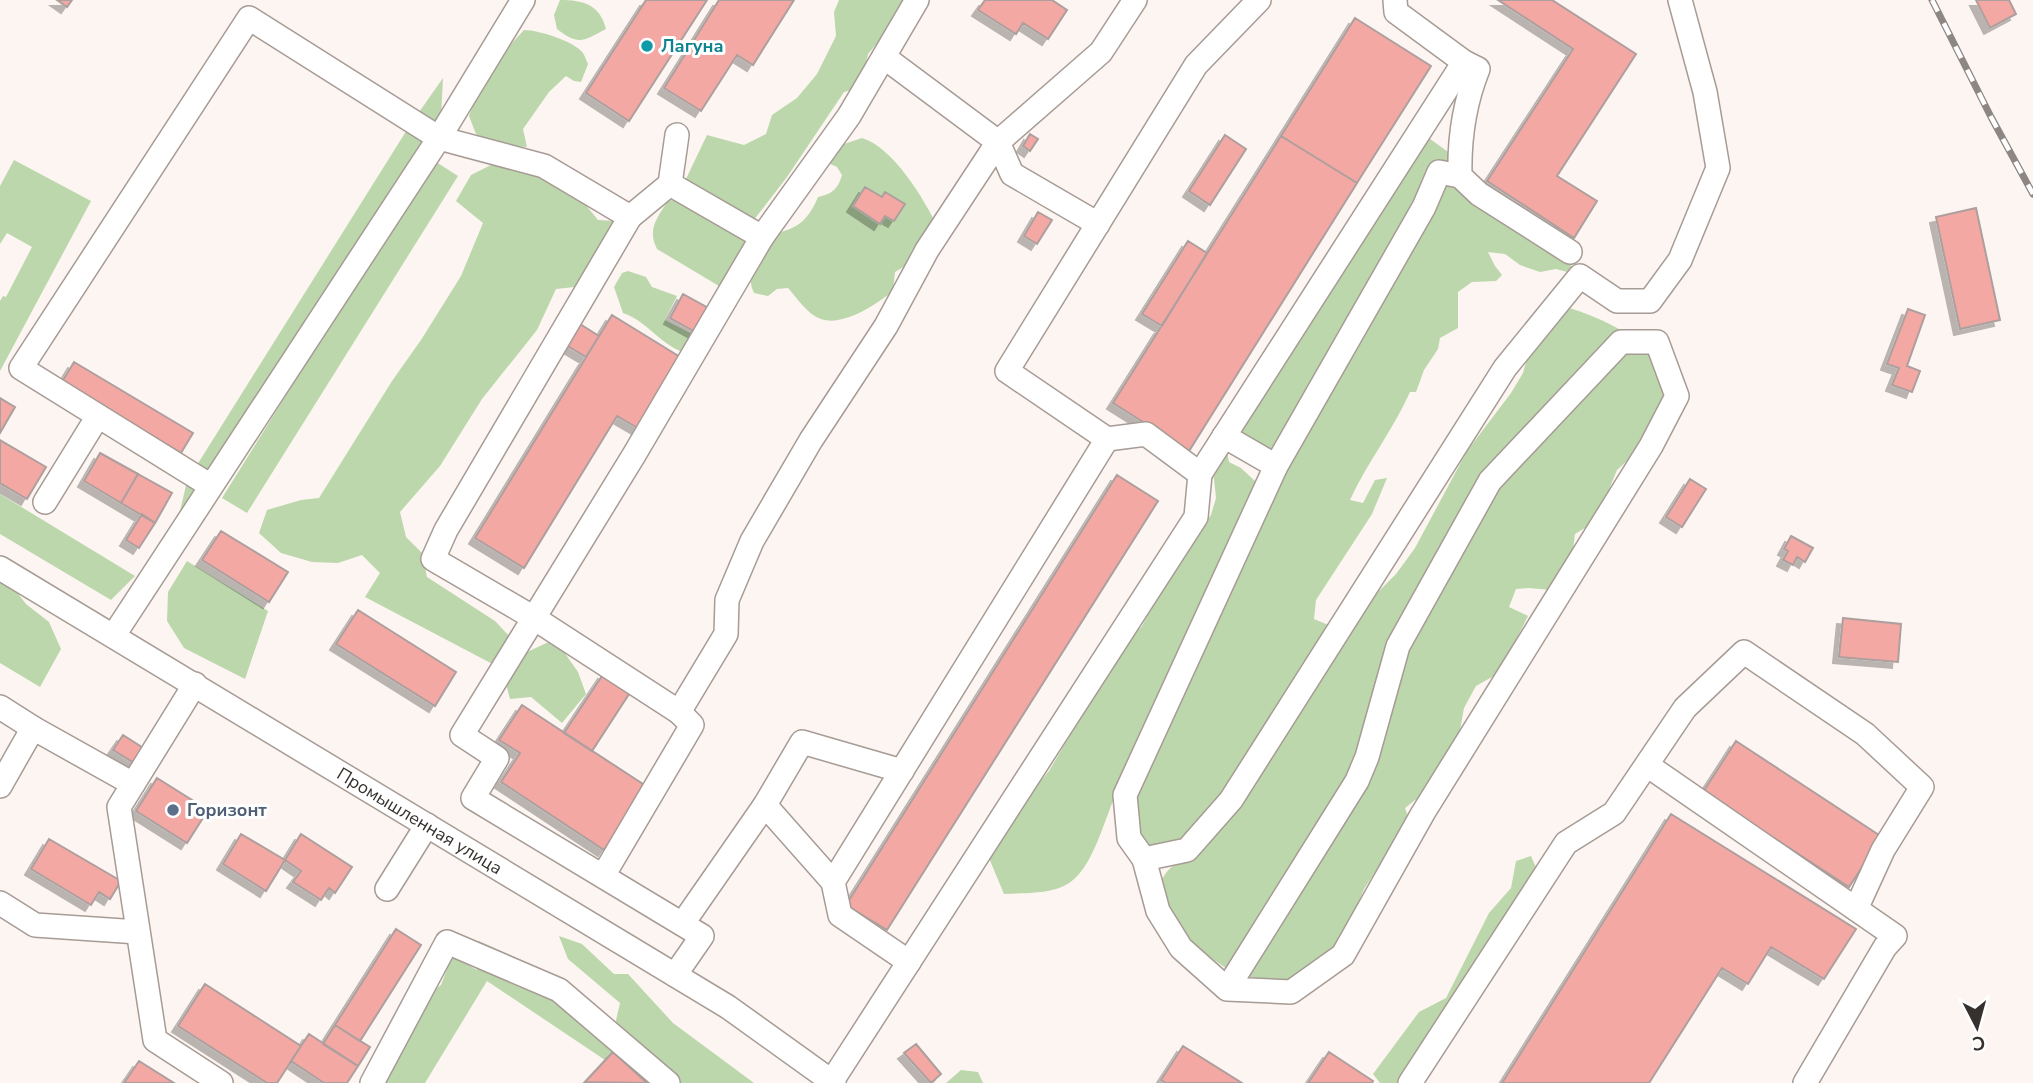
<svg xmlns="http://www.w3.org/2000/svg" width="2033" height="1083" font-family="'Nunito Sans',sans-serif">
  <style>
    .green { fill: #bbd7ab }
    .building { fill: #f3a8a4; stroke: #ad9f9e; stroke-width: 2; filter: url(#shadow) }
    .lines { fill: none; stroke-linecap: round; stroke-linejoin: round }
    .minor-casing { stroke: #a79b95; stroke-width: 26 }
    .minor { stroke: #fff; stroke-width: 23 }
    .rail-casing { stroke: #8d8784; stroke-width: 7 }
    .rail { stroke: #fff; stroke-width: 4.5; stroke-dasharray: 13; stroke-linecap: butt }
    .culture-dot { fill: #0f9aa8; stroke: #fff; stroke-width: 2.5 }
    .service-dot { fill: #5c6f8a; stroke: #fff; stroke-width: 2.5 }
    .labels { text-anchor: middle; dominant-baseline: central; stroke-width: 6; stroke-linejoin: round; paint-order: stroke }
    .culture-label { font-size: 18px; font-weight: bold; fill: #0d838f; stroke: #fff; text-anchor: start }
    .service-label { font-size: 18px; font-weight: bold; fill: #4e5e75; stroke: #fff; text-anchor: start }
    .street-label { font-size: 18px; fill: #36312f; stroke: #fff }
  </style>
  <defs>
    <filter id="shadow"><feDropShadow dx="-6" dy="6" stdDeviation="0" flood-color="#0004"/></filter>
  </defs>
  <rect width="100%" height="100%" fill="#fdf5f1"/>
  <!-- green -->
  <path class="green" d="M560 0C584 0 600 5 606 29 583 41 579 46 557 29L554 15Z
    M839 0H910L906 9 868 54 861 87 844 92 787 177 750 225 685 181 707 135 744 145 766 134 772 115 797 98 817 74 836 36 834 12Z
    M524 30C538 30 574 41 583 53 585 56 586 60 588 64L581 82 574 81 566 76 549 92 523 129 527 147 496 145 476 134 469 116C480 84 500 55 524 30Z
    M443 78 441 116 178 520 187 481 410 125Z
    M1426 136 1451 154 1446 173 1278 457 1233 432Z
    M862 138C893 147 925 200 938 228 921 240 911 244 907 265L895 272 893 291C877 304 843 327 821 319 808 315 797 298 788 288L777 289 768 296 754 293C752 288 751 286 751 282 751 279 772 238 773 237 780 231 787 231 794 227 806 221 813 209 818 197 832 194 838 189 842 175L837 167 828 163 835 147Z
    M14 160 91 201 0 371V301L3 296 6 297 32 247 7 233 0 244V186Z
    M433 160 458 176 247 513 222 498Z
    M491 165 524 169 584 203 598 220 616 221 593 285 556 289 537 330 482 399 440 466 400 512 406 537 422 553 427 577 495 621 525 653 555 639 578 672 586 694 562 723 531 697 510 699 502 669 365 597 380 573 362 555 338 563 312 562 281 553 259 533 267 510 301 500 319 498 392 381 421 340 461 276 483 223 456 201 471 175Z
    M1440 184 1475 194 1518 227 1530 241 1571 265 1575 274 1556 269 1540 272 1520 265 1505 254 1488 252 1495 266 1502 275 1496 281 1472 282 1458 292V328L1440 338 1438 349 1424 370 1416 392H1410C1393 430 1367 463 1350 500L1363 503 1375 480 1387 478 1372 514 1316 600 1314 619 1331 626 1233 785 1178 849H1144L1137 828 1134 808 1142 768 1173 697 1320 402C1347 371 1365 337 1384 301 1405 263 1424 224 1440 184Z
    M672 200 681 201 748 238 724 289 657 249C647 230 657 218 667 202Z
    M628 271 646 277 652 287 677 296 665 320 698 337 688 354C659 345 649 322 623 313L614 287 622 273Z
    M1560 305C1616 322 1635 336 1675 377L1649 441 1617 470 1596 521 1575 534 1571 565 1551 590 1529 588 1516 589 1509 607 1528 616 1499 673 1476 686 1464 708 1456 752 1437 783 1405 808 1409 819 1364 889 1351 921 1328 961 1313 981C1298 982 1266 988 1253 983 1223 971 1156 921 1161 884 1163 871 1177 863 1186 856L1296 707 1324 676 1331 653 1372 598 1396 574 1415 548 1467 451 1511 393 1523 373 1535 329Z
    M1225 442 1229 462 1241 468 1257 483 1122 782C1104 812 1095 877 1059 888 1042 894 1021 893 1004 894L989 858 1011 816 1049 771 1121 649 1142 626 1172 567 1211 515 1216 498 1214 479 1209 466Z
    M0 494 135 576 111 600 0 534Z
    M187 561 268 611 245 679 184 648 167 621 168 592Z
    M0 581 16 591 26 604 49 622 61 649 40 687 0 663Z
    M1531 856 1544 886 1410 1060 1399 1083H1380L1373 1074 1419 1012 1446 998 1489 913 1511 888 1516 861Z
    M559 936 582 944 614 974H628L673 1023 754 1083H647L613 1052 605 1060 487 981 425 1083H382L427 995 441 985 452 956 477 970 471 946 479 941 563 979 614 1029 620 1003 568 959Z
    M961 1070 978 1072 983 1083H946Z"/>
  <!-- building -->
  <path class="building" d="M57 0H72L67 7Z
    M646 0H707L629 121 586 93Z
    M719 0H794L753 65 737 55 701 111 664 88Z
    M985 0H1052L1067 10 1048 39 1023 23 1016 34 978 10Z
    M1498 0H1552L1636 54 1557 176 1597 201 1574 238 1487 181 1573 49Z
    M1976 0H2009L2016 14 1990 28Z
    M1355 18 1431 66 1357 183 1281 136Z
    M1030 134 1038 139 1030 151 1023 146Z
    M1225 135 1246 149 1210 205 1189 191Z
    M1281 136 1357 183 1189 451 1113 403Z
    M865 187 882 197 885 192 905 204 894 221 885 216 880 224 853 206Z
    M1976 208 2000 320 1960 329 1936 217Z
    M1038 212 1052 220 1037 244 1024 236Z
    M1188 241 1207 253 1162 326 1142 314Z
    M683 294 710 309 697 333 670 318Z
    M1908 309 1925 315 1907 366 1920 371 1912 392 1892 385 1899 368 1887 364Z
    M612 315 685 360 641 430 617 416 524 568 475 538Z
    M580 324 599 336 586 357 566 345Z
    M74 362 193 433 181 453 62 382Z
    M0 398 15 407 0 433Z
    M0 440 46 467 27 499 0 483Z
    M100 453 138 474 121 503 84 481Z
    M138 474 172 493 155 523 121 503Z
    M1117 475 1158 501 887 930 846 905Z
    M1690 479 1706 489 1682 527 1666 517Z
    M142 514 155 523 139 548 126 540Z
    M221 531 288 572 269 602 202 560Z
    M1791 536 1813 548 1805 562 1797 557 1793 565 1783 560 1788 551 1784 549Z
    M358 610 456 672 435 706 336 644Z
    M1843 618 1901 624 1898 662 1839 657Z
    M604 673 631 691 592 751 564 733Z
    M522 705 646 786 604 850 501 782 520 753 499 740Z
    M123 735 145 749 136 764 113 750Z
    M1736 741 1882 837 1849 887 1703 792Z
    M157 778 208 810 187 843 136 811Z
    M1671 814 1856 929 1824 979 1771 947 1748 984 1722 968 1649 1083H1502Z
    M241 834 285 860 266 891 223 864Z
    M301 834 352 867 335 893 329 888 321 900 293 882 301 871 285 860Z
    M49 839 121 881 110 899 99 892 91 905 31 869Z
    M396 929 421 945 360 1041 335 1025Z
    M205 984 301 1046 277 1083H267L178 1026Z
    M335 1025 370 1047 358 1066 323 1044Z
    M309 1034 358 1066 347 1083H324L291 1061Z
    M916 1044 941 1074 931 1083 904 1053Z
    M1183 1046 1242 1083H1166L1161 1080Z
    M613 1052 647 1083 585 1082Z
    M1329 1052 1373 1081 1372 1083H1308Z
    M139 1061 174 1083H124Z"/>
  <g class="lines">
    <!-- minor casing -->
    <g class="minor-casing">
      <g id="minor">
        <path d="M1395 0 1396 12 1464 62 1478 69C1464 104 1459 138 1460 176L1479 194 1570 252"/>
        <path d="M670 184 762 237 849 116 917 0"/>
        <path d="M1098 224 1012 174 998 142 1101 52 1135 0"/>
        <path d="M1224 436 1276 466 1125 795 1129 838 1144 859 1187 850 1231 800 1505 368 1580 276 1617 301H1650L1680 260 1718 168 1705 92 1680 0"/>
        <path d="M1276 466 1424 207 1439 172 1460 176"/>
        <path d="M1200 474 1464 62"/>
        <path d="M211 486 21 368 249 18 439 138 544 166 630 217 670 184 677 135"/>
        <path d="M45 502 98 416"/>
        <path id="s1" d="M0 568 728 1007 834 1083"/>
        <path d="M114 635 439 138 523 0"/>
        <path d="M195 684 119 807 155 1040 221 1083"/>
        <path d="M0 707 33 728"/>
        <path d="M679 712 726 634 727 600 752 541 811 440 886 326 927 250 998 142 884 57"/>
        <path d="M1647 765 1895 936 1885 947 1805 1083"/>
        <path d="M0 786 33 728 133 784"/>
        <path d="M765 805 833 882 840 915 909 962"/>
        <path d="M1144 859 1158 911 1181 948 1227 989 1291 992 1343 955 1423 813 1651 446 1677 396 1657 342H1621L1490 481 1398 646 1367 757 1357 781 1227 989"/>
        <path d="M603 876 692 725 679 712 534 618 433 559 446 530 630 217"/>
        <path d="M833 882 1107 439"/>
        <path d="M387 889 427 825"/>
        <path d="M0 903 35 925 138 932"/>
        <path d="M683 923 765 805 802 742 902 771"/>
        <path d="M675 975 702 936 473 798 497 758 462 735 634 455 765 232"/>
        <path d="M832 1081 1196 517 1200 474 1146 434 1107 439 1007 371 1196 65 1259 0"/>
        <path d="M372 1083 447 942 559 990 668 1083"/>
        <path d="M1410 1083 1566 843 1614 813 1685 708 1744 652 1865 734 1922 787 1883 850 1856 909"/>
      </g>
    </g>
    <!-- minor -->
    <use href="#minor" class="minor"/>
    <!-- rail casing -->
    <g class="rail-casing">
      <path id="rail" d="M1932 0 1991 117 2033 194"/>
    </g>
    <!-- rail -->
    <use href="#rail" class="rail"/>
  </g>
  <!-- markers -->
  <circle class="culture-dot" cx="647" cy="46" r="7"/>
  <circle class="service-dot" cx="173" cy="810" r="7"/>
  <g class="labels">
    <!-- culture labels -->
    <g class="culture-label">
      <text x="661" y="46">Лагуна</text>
    </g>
    <!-- service labels -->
    <g class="service-label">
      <text x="187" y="810">Горизонт</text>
    </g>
    <!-- street labels -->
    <g class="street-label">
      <text stroke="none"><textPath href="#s1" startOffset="490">Промышленная улица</textPath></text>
    </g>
  </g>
  <!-- north arrow -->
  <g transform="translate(1977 1027) rotate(174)" stroke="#ffffff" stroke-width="5" paint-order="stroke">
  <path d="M0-5L12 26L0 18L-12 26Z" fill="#36312f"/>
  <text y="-10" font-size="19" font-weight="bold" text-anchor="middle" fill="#36312f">С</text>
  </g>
</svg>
